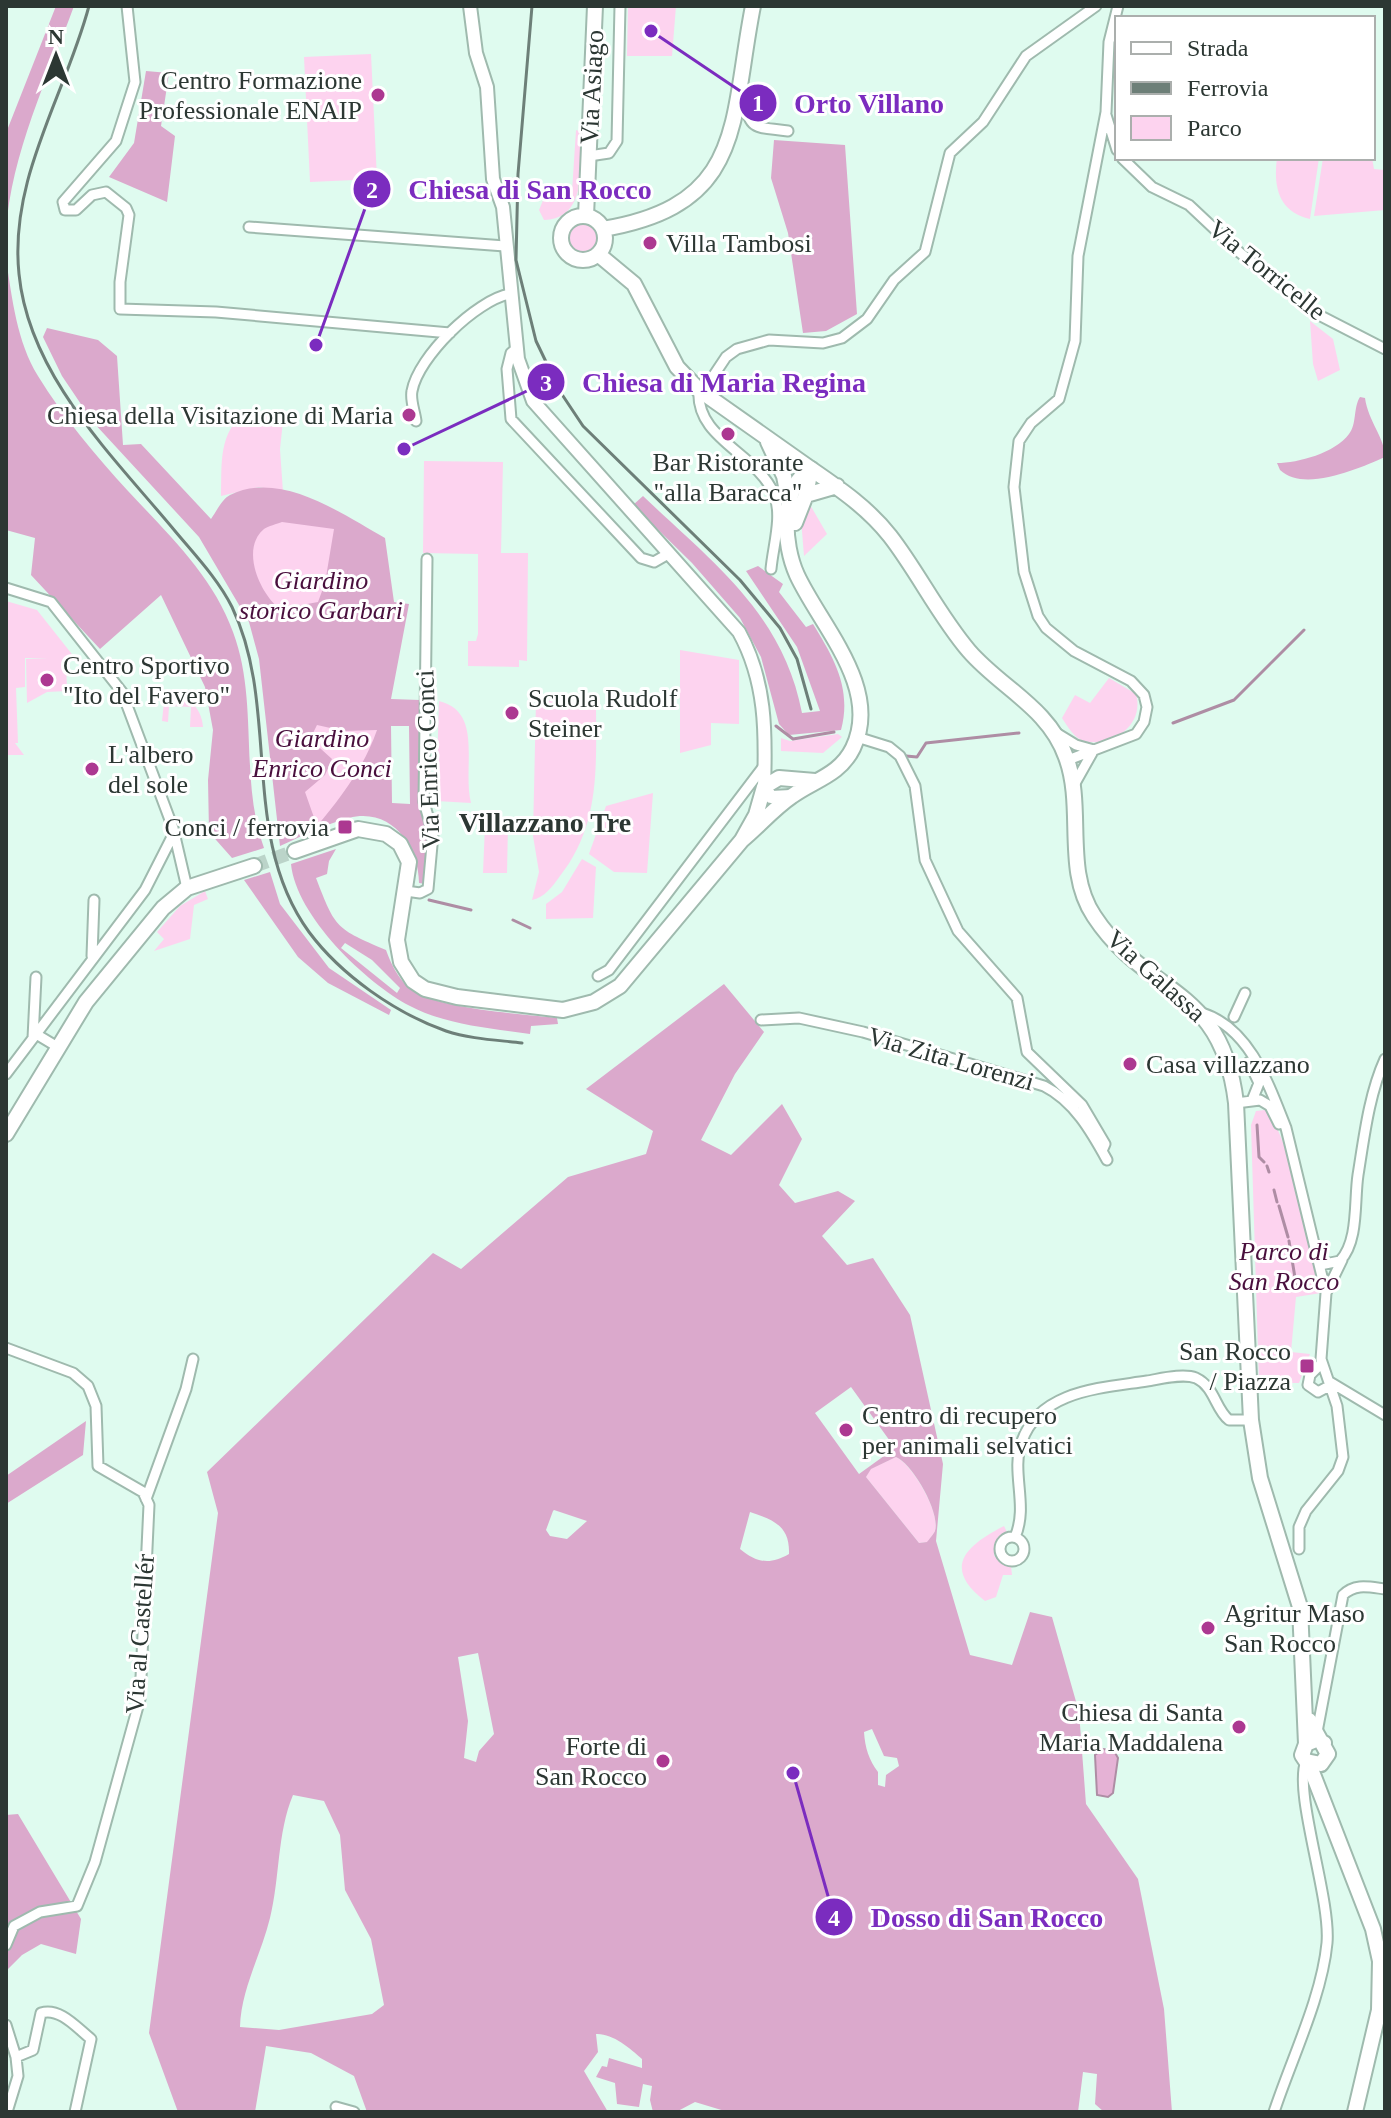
<svg xmlns="http://www.w3.org/2000/svg" width="1391" height="2118" font-family="Georgia,serif">
  <style>
    .green { fill: #fdd3ef }
    .forest { fill: #dba9cc; fill-rule: evenodd }
    .water { fill: #e5b2d5; stroke: #ae8da4; stroke-width: 2 }
    .lines { fill: none; stroke-linecap: round; stroke-linejoin: round }
    .stream { stroke: #ae8da4; stroke-width: 3 }
    .primary-tunnel { stroke: #bbd4c9; stroke-width: 14; stroke-dasharray: 14 7; stroke-linecap: butt }
    .minor-casing { stroke: #9fbaae; stroke-width: 13 }
    .tertiary-casing { stroke: #9fbaae; stroke-width: 16 }
    .secondary-casing { stroke: #9fbaae; stroke-width: 18 }
    .primary-casing { stroke: #9fbaae; stroke-width: 18 }
    .minor { stroke: #fff; stroke-width: 9 }
    .tertiary { stroke: #fff; stroke-width: 12 }
    .secondary { stroke: #fff; stroke-width: 14 }
    .primary { stroke: #fff; stroke-width: 14 }
    .rail { stroke: #6d7f78; stroke-width: 3 }
    .poi-dot { fill: #ac3891; stroke: #fff; stroke-width: 3 }
    .labels { text-anchor: middle; dominant-baseline: central; stroke-width: 6; stroke-linejoin: round; paint-order: stroke }
    .poi-label { font-size: 26px; fill: #2c3733; stroke: #fff; text-anchor: start }
    .street-label { font-size: 26px; fill: #2c3733; stroke: #fff }
    .park-label { font-size: 26px; font-style: italic; fill: #490f3d; stroke: #fff }
    .neighbourhood-label { font-size: 28px; font-weight: bold; fill: #2c3733; stroke: #fff }
    .leader { fill: none; stroke: #7b2cbf; stroke-width: 3 }
    .callout-dot { fill: #7b2cbf; stroke: #fff; stroke-width: 3 }
    .mark-label { font-size: 24px; text-anchor: middle; font-weight: bold; fill: #fff }
    .callout-label { font-size: 28px; text-anchor: middle; font-weight: bold; fill: #7b2cbf; stroke: #fff; stroke-width: 6; stroke-linejoin: round; paint-order: stroke }
  </style>
  <rect width="100%" height="100%" fill="#dffbef"/>
  <!-- green -->
  <path class="green" d="M628 6H676L672 56H627Z
    M371 54 377 179 310 182 304 57Z
    M576 130 581 132C580 166 588 218 544 220L539 210 544 198 572 192Z
    M1277 158H1319L1310 219C1279 212 1273 187 1277 158Z
    M1323 158H1372L1374 169 1385 170V210L1314 216Z
    M568 238a15 15 0 1 1 30 0a15 15 0 1 1-30 0Z
    M1310 321 1333 339 1340 370 1318 381 1313 364Z
    M246 411 284 412 280 449 283 492 259 487 221 496C222 462 218 434 246 411Z
    M424 461 503 462 501 553H528L527 661 519 660V667L468 666V641H476L478 634V554L423 553Z
    M809 503 827 534 804 556 801 519Z
    M230 507 317 508 382 555 388 593 271 687Z
    M6 601 37 610 75 658H66L67 691 47 692 27 703 26 659 48 658H25V687L16 688 18 743H15L24 755H6Z
    M680 650 739 660V724L711 723V745L680 753Z
    M1109 678 1136 694C1145 725 1112 748 1084 741 1074 738 1068 727 1062 718L1075 695 1090 703Z
    M165 693C186 693 202 707 203 727H190L191 707 169 706 168 722 162 721Z
    M536 700 596 703C596 765 601 824 560 876 553 886 544 898 532 900L539 872 533 836Z
    M439 701C484 712 462 767 471 803L436 801Z
    M316 707 386 717C370 760 347 796 317 831L279 771Z
    M838 734 842 737 823 753 781 751V738L790 741Z
    M653 793 647 873 614 872 589 854 606 806Z
    M485 825H508L507 873H483Z
    M582 859 596 867 593 918 546 919V904L562 892Z
    M205 891 208 899 194 905 190 939 154 951 164 939 157 932 180 906Z
    M1265 1110C1288 1127 1314 1260 1321 1293L1296 1297 1291 1352 1310 1354 1299 1383H1259L1251 1125 1256 1111Z
    M896 1457C912 1464 941 1513 935 1531 935 1532 928 1541 928 1542L919 1543 866 1477 870 1469Z
    M1004 1526 1007 1532 996 1541 994 1556 1011 1566 1012 1575H1003L996 1597 985 1601C942 1568 965 1546 1004 1526Z"/>
  <!-- forest -->
  <path class="forest" d="M56 6H74C48 77 11 154 6 231V133Z
    M146 71 169 73 161 126 175 136 167 202 109 177 134 143Z
    M774 140 845 145 857 314 826 331 803 333 788 233 771 178Z
    M6 259C12 298 17 342 38 376 63 417 96 456 128 491 168 534 213 576 233 632 259 701 239 779 264 848L232 858 209 832 208 780 213 730 205 687 161 595 100 649 31 575 35 538 6 530Z
    M47 328 98 340 117 356 123 445 141 444 211 519C216 512 222 499 230 495 281 470 342 514 385 538L394 602 409 604 391 699 420 700 421 805 429 831 426 884 419 883C419 846 391 807 349 818 326 824 302 836 280 846L259 659 249 622 199 537 93 422 62 376 43 337ZM282 522 334 529 325 583 318 602 280 609C260 594 240 549 264 529 268 526 277 524 282 522ZM317 725 344 731 377 730C364 767 342 796 317 826L305 792 325 775 332 759 310 739ZM391 726H409L410 804 392 803Z
    M1360 397 1365 398C1368 421 1385 438 1385 457 1360 468 1304 493 1280 470L1277 463C1298 463 1335 453 1349 434 1357 424 1353 408 1360 397Z
    M643 496C712 562 783 613 802 713L820 711 797 647 746 571 758 566 783 584 779 592 806 627 813 624C834 658 852 689 841 730L789 735 779 724 761 657 740 618 692 563 633 505Z
    M336 849 329 861 327 874 316 878C336 930 336 928 386 950 391 964 398 978 409 988 433 1009 524 1014 557 1018L558 1024 531 1026 530 1034C490 1028 446 1025 410 1006 366 983 296 916 291 864ZM345 943 372 960 400 988 397 993 341 948Z
    M270 872 280 904 329 968 391 1010 389 1015 328 983 298 957 244 880Z
    M724 984 764 1032 735 1074 701 1140 731 1155 782 1104 802 1139 779 1185 795 1203 838 1191 855 1201 822 1236 847 1265 873 1258 910 1315 943 1464 936 1541 970 1655 1012 1665 1030 1612 1052 1617 1079 1712 1086 1804 1138 1879 1164 2009 1172 2112H1104L1095 2104 1097 2074 1083 2072 1078 2112H728L695 2102 676 2112H653L650 2100 652 2086 643 2084 639 2107 617 2104 615 2083 596 2077 602 2066 607 2067 609 2058 642 2068V2059C630 2048 612 2033 596 2034L598 2052 584 2071 608 2112H367L354 2076 311 2053 266 2046 255 2112H178L149 2033 218 1513 207 1472 433 1253 461 1269 568 1177 646 1154 653 1131 586 1089ZM851 1387 895 1448 859 1474 815 1413ZM896 1457C912 1463 941 1513 935 1531 935 1532 928 1541 927 1542L919 1543 866 1477 871 1469ZM553 1511 554 1510 587 1521 567 1539 550 1536 546 1530ZM750 1512C774 1520 790 1526 789 1554 770 1565 757 1563 740 1549ZM478 1653 494 1734 479 1751 476 1762 464 1758 468 1721 458 1657ZM872 1729 884 1756 897 1758 899 1766 886 1775 885 1787 878 1785V1772C869 1760 865 1748 864 1732ZM293 1795 324 1801 340 1835 345 1890 371 1939 384 2005 372 2014 279 2030 240 2027C241 1989 261 1955 270 1918 280 1878 277 1833 293 1795Z
    M86 1421 83 1455 6 1504V1476Z
    M18 1814 81 1919 76 1954 41 1944 22 1955 8 1969 6 1815Z"/>
  <!-- water -->
  <path class="water" d="M1103 1749 1114 1751 1118 1758 1113 1793 1108 1797 1097 1795 1095 1755Z"/>
  <g class="lines">
    <!-- stream -->
    <path class="stream" d="M1173 723 1234 700 1304 630
      M776 726 793 739 834 732
      M906 756 917 757 926 743 1019 733
      M429 900 471 910
      M513 920 530 928
      M1257 1125 1259 1157 1264 1162
      M1267 1166 1269 1172
      M1274 1190 1277 1202
      M1279 1206 1288 1237
      M1289 1241 1297 1290"/>
    <!-- primary-tunnel -->
    <path class="primary-tunnel" d="M254 866 295 851"/>
    <!-- minor casing -->
    <g class="minor-casing">
      <path id="minor" d="M127 6 135 82 116 141 63 202 65 210H76L92 195 106 192 126 208 129 215 120 282V309L216 312 450 333
        M738 96 744 97C750 132 754 126 788 131
        M1106 115 1117 150
        M589 156 609 153 617 141 620 6
        M1122 158 1152 187 1189 205 1239 252 1315 313 1385 349
        M249 227 505 246
        M516 349 511 353 507 369 511 419 641 558 654 562 668 554
        M699 390C695 439 757 453 774 494 783 516 773 546 771 569
        M702 393 726 357 737 349 769 340 823 343 842 338 867 319 894 280 925 252 950 153 983 122 1026 56 1096 6
        M416 421C415 412 410 400 412 391 418 357 476 300 510 294
        M6 588 51 602 122 692 173 828 187 888
        M1058 734 1076 745 1094 750
        M857 737 889 747 900 756 915 786 925 860 958 931 1017 998 1027 1052 1082 1105 1105 1144 1102 1151
        M1068 760 1136 734 1144 722 1147 707 1144 695 1131 681 1074 651 1046 628 1038 616 1024 572 1014 487 1019 441 1031 423 1059 399 1075 341 1078 256 1106 112 1109 42 1118 6
        M1074 785 1092 753
        M406 891 420 893 428 889 433 834 424 802 427 559
        M92 956 94 900
        M598 976 609 970 764 766
        M1202 1013C1250 1028 1269 1085 1286 1128L1326 1293 1321 1359 1337 1406 1343 1457 1338 1471 1306 1511 1299 1527V1549
        M1234 1017 1245 993
        M761 1020 799 1018 863 1032 1044 1086C1074 1101 1091 1131 1107 1160
        M36 1034 56 1046
        M33 1038 36 977
        M1249 1062 1259 1083 1253 1098
        M6 1074 145 890 174 833
        M1236 1103 1260 1100 1270 1106 1279 1124
        M1320 1265 1340 1261C1359 1241 1354 1201 1358 1175 1364 1138 1369 1094 1385 1059
        M1326 1293 1342 1260
        M6 1348 73 1373 88 1386 96 1406 98 1466 143 1492 149 1505 140 1699 95 1862 77 1906 40 1912 14 1926 6 1945
        M1322 1363 1310 1375 1308 1385 1318 1392 1331 1385
        M1330 1382 1385 1415
        M146 1499 186 1389 193 1359
        M1000 1549a12 12 0 1 1 24 0a12 12 0 1 1-24 0Z
        M1015 1537C1029 1505 1010 1472 1022 1441 1040 1390 1102 1388 1147 1381 1160 1379 1183 1373 1196 1378 1215 1387 1215 1409 1229 1420H1251
        M1317 1732 1343 1595C1355 1583 1369 1587 1385 1589
        M6 2025 16 2057 33 2050 41 2013C60 2007 77 2028 91 2039L75 2112
        M336 2107 354 2112
        M7 2112 18 2076 16 2057
        M1274 2112C1291 2060 1322 1997 1327 1943 1331 1898 1293 1792 1306 1761"/>
    </g>
    <!-- tertiary casing -->
    <g class="tertiary-casing">
      <path id="tertiary" d="M470 6 476 53 487 87 493 179 503 207 518 359 533 401 739 632C766 681 766 732 764 787L771 797 791 796"/>
    </g>
    <!-- secondary casing -->
    <g class="secondary-casing">
      <path id="secondary" d="M586 216 595 6
        M561 238a22 22 0 1 1 44 0a22 22 0 1 1-44 0Z
        M603 229C746 205 730 122 753 6
        M598 254 634 284 677 367 699 390 811 469 806 495
        M768 442 784 476 789 502"/>
    </g>
    <!-- primary casing -->
    <g class="primary-casing">
      <path id="primary" d="M795 523 806 495 837 486
        M742 840C759 826 773 809 792 796 814 780 840 775 853 748 882 688 820 625 797 575 783 544 779 488 811 469 840 489 868 508 890 536 918 572 939 616 969 651 1001 688 1049 708 1066 757 1085 807 1063 870 1094 916 1147 997 1222 984 1236 1103L1251 1420 1260 1478 1300 1607 1306 1744
        M295 851 358 829 386 834 400 844 409 862 397 940 401 962 413 981 425 989 457 997 563 1010 594 1002 620 986 742 840 756 815 764 787 779 778 815 781
        M6 1134 86 1002 163 908 187 888 254 866
        M1309 1720 1328 1754 1321 1764 1306 1761 1302 1755 1306 1744 1316 1740 1324 1743
        M1309 1764 1373 1929 1380 1961 1379 2010 1355 2112"/>
    </g>
    <!-- minor -->
    <use href="#minor" class="minor"/>
    <!-- tertiary -->
    <use href="#tertiary" class="tertiary"/>
    <!-- secondary -->
    <use href="#secondary" class="secondary"/>
    <!-- primary -->
    <use href="#primary" class="primary"/>
    <!-- rail -->
    <path class="rail" d="M89 6C65 96 9 178 19 274 29 376 113 456 175 531 195 555 218 579 232 607 281 709 239 836 309 932 341 975 395 1013 446 1031 470 1039 497 1040 522 1043
      M532 6 518 174 516 260 536 341 561 393 583 426 740 580 780 628 797 659 811 709"/>
  </g>
  <!-- markers -->
  <g class="poi-dot">
    <circle cx="378" cy="95" r="8"/>
    <circle cx="650" cy="243" r="8"/>
    <circle cx="409" cy="415" r="8"/>
    <circle cx="728" cy="434" r="8"/>
    <circle cx="47" cy="680" r="8"/>
    <circle cx="512" cy="713" r="8"/>
    <circle cx="92" cy="769" r="8"/>
    <rect x="337" y="819" width="16" height="16" rx="4"/>
    <circle cx="1130" cy="1064" r="8"/>
    <rect x="1299" y="1358" width="16" height="16" rx="4"/>
    <circle cx="846" cy="1430" r="8"/>
    <circle cx="1208" cy="1628" r="8"/>
    <circle cx="1239" cy="1727" r="8"/>
    <circle cx="663" cy="1761" r="8"/>
  </g>
  <g class="labels">
    <!-- poi labels -->
    <g class="poi-label">
      <text x="362" y="80" text-anchor="end">Centro Formazione<tspan x="362" dy="30">Professionale ENAIP</tspan></text>
      <text x="666" y="243">Villa Tambosi</text>
      <text x="393" y="415" text-anchor="end">Chiesa della Visitazione di Maria</text>
      <text x="728" y="462" text-anchor="middle">Bar Ristorante<tspan x="728" dy="30">"alla Baracca"</tspan></text>
      <text x="63" y="665">Centro Sportivo<tspan x="63" dy="30">"Ito del Favero"</tspan></text>
      <text x="528" y="698">Scuola Rudolf<tspan x="528" dy="30">Steiner</tspan></text>
      <text x="108" y="754">L'albero<tspan x="108" dy="30">del sole</tspan></text>
      <text x="329" y="827" text-anchor="end">Conci / ferrovia</text>
      <text x="1146" y="1064">Casa villazzano</text>
      <text x="1291" y="1351" text-anchor="end">San Rocco<tspan x="1291" dy="30">/ Piazza</tspan></text>
      <text x="862" y="1415">Centro di recupero<tspan x="862" dy="30">per animali selvatici</tspan></text>
      <text x="1224" y="1613">Agritur Maso<tspan x="1224" dy="30">San Rocco</tspan></text>
      <text x="1223" y="1712" text-anchor="end">Chiesa di Santa<tspan x="1223" dy="30">Maria Maddalena</tspan></text>
      <text x="647" y="1746" text-anchor="end">Forte di<tspan x="647" dy="30">San Rocco</tspan></text>
    </g>
    <!-- street labels -->
    <g class="street-label">
      <text transform="translate(592 87) rotate(-87)">Via Asiago</text>
      <text transform="translate(1267 270) rotate(39)">Via Torricelle</text>
      <text transform="translate(428 760) rotate(-92)">Via Enrico Conci</text>
      <text transform="translate(1156 976) rotate(42)">Via Galassa</text>
      <text transform="translate(951 1059) rotate(16)">Via Zita Lorenzi</text>
      <text transform="translate(140 1634) rotate(-86)">Via al Castellér</text>
    </g>
    <!-- park labels -->
    <g class="park-label">
      <text x="321" y="580">Giardino<tspan x="321" dy="30">storico Garbari</tspan></text>
      <text x="322" y="738">Giardino<tspan x="322" dy="30">Enrico Conci</tspan></text>
      <text x="1284" y="1251">Parco di<tspan x="1284" dy="30">San Rocco</tspan></text>
    </g>
    <!-- neighbourhood labels -->
    <g class="neighbourhood-label">
      <text x="545" y="822">Villazzano Tre</text>
    </g>
  </g>
  <!-- callouts -->
  <path class="leader" d="M651 31L758 103M316 345L372 189M404 449L546 382M793 1773L834 1917"/>
  <g class="callout-dot">
    <circle cx="651" cy="31" r="8"/>
    <circle cx="316" cy="345" r="8"/>
    <circle cx="404" cy="449" r="8"/>
    <circle cx="793" cy="1773" r="8"/>
    <circle cx="758" cy="103" r="20"/>
    <circle cx="372" cy="189" r="20"/>
    <circle cx="546" cy="382" r="20"/>
    <circle cx="834" cy="1917" r="20"/>
  </g>
  <g class="mark-label">
    <text x="758" y="111">1</text>
    <text x="372" y="198">2</text>
    <text x="546" y="391">3</text>
    <text x="834" y="1926">4</text>
  </g>
  <g class="callout-label">
    <text x="869" y="113">Orto Villano</text>
    <text x="530" y="199">Chiesa di San Rocco</text>
    <text x="724" y="392">Chiesa di Maria Regina</text>
    <text x="987" y="1927">Dosso di San Rocco</text>
  </g>
  <!-- border -->
  <rect width="1391" height="2118" fill="none" stroke="#2c3733" stroke-width="16"/>
  <!-- legend -->
  <rect x="1115" y="16" width="260" height="144" fill="#ffffff" stroke="#abafad" stroke-width="2"/>
  <rect x="1131" y="42" width="40" height="12" fill="#ffffff" stroke="#abafad" stroke-width="2"/>
  <text x="1187" y="56" font-size="24" fill="#2c3733">Strada</text>
  <rect x="1131" y="82" width="40" height="12" fill="#6d7f78" stroke="#abafad" stroke-width="2"/>
  <text x="1187" y="96" font-size="24" fill="#2c3733">Ferrovia</text>
  <rect x="1131" y="116" width="40" height="24" fill="#fdd3ef" stroke="#abafad" stroke-width="2"/>
  <text x="1187" y="136" font-size="24" fill="#2c3733">Parco</text>
  <!-- north arrow -->
  <g transform="translate(56 56)" stroke="#ffffff" stroke-width="6" paint-order="stroke">
  <path d="M0-6L14 30L0 20L-14 30Z" fill="#2c3733"/>
  <text y="-12" font-size="22" font-weight="bold" text-anchor="middle" fill="#2c3733">N</text>
  </g>
</svg>
